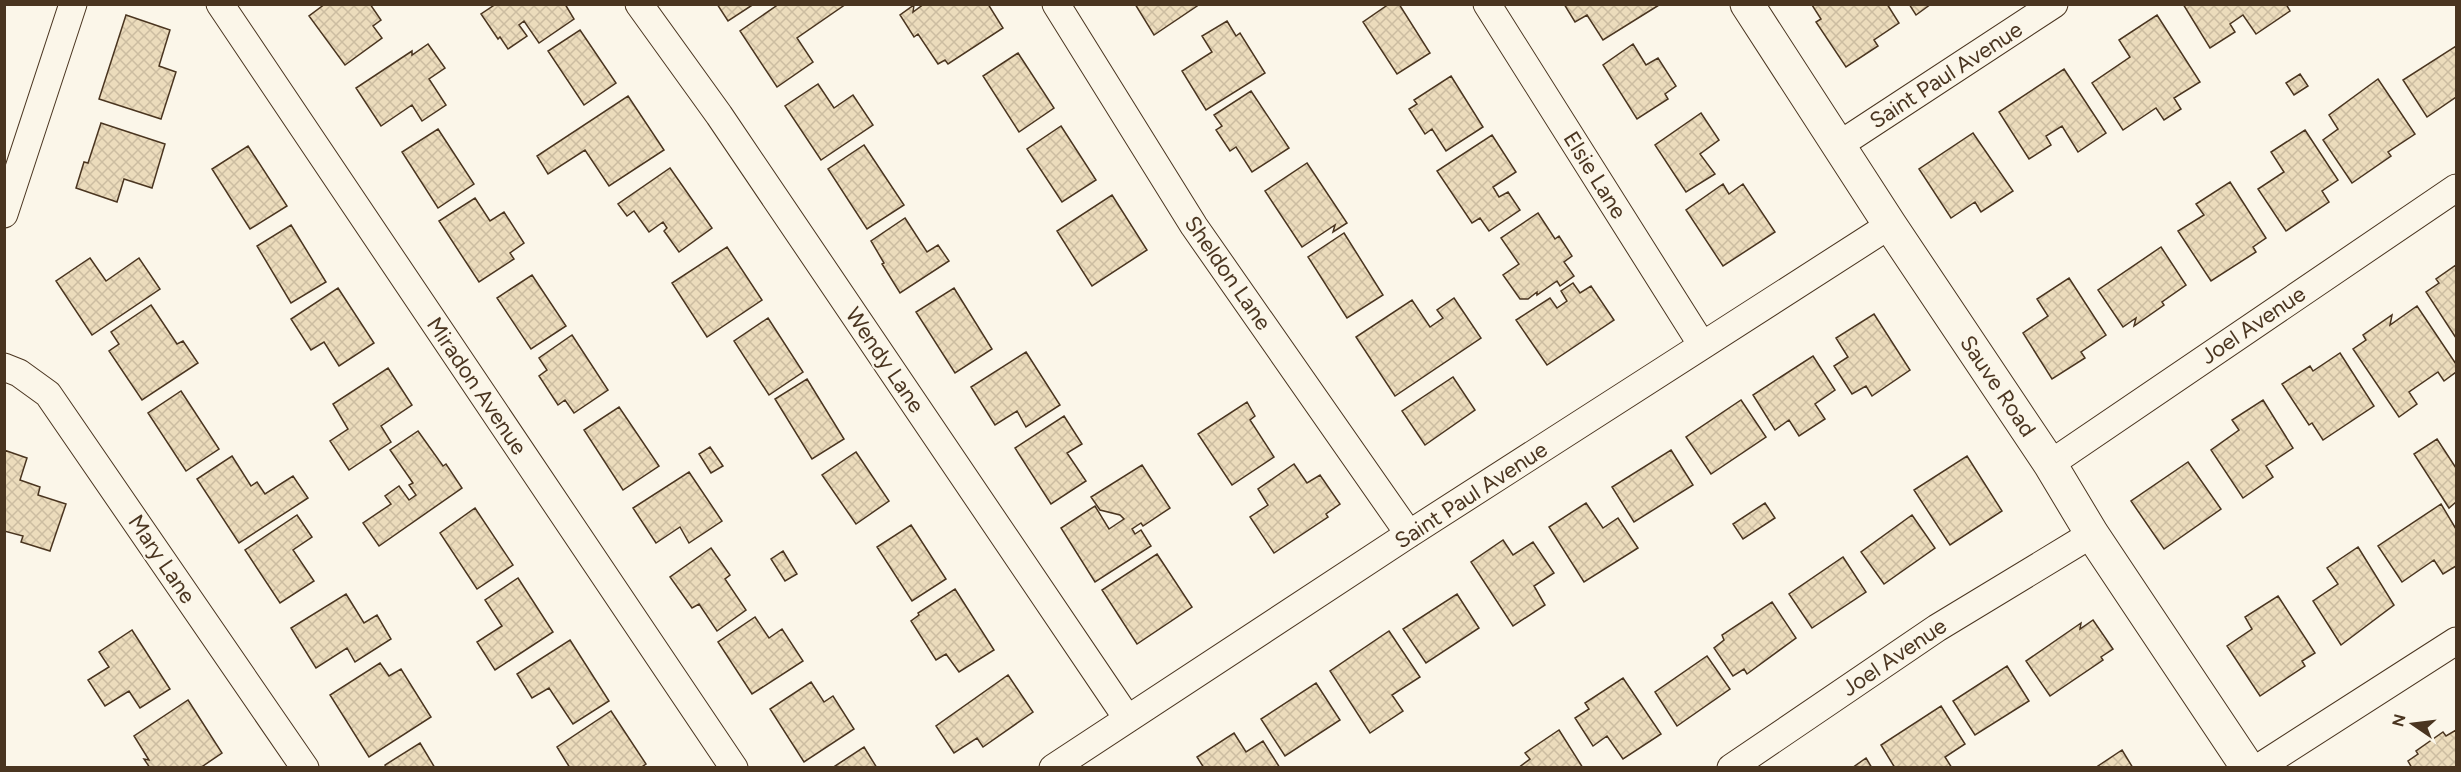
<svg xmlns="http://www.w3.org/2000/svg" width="2461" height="772" font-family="Figtree,sans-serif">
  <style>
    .building { fill: url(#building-cross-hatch); stroke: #4a3520; stroke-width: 1.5 }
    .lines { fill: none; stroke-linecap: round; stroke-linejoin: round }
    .street-casing { stroke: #4a3520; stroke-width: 29 }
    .secondary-casing { stroke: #4a3520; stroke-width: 35 }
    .street { stroke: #fbf6e9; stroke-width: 27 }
    .secondary { stroke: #fbf6e9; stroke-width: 33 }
    .labels { text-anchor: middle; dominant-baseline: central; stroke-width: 4.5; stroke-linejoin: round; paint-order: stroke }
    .street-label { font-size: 22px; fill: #4a3520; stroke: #fbf6e9 }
  </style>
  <defs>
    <pattern id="building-cross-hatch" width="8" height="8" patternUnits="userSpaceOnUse" patternTransform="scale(1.5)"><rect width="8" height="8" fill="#ecdcbc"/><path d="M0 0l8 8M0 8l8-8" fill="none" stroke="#ccbda1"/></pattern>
  </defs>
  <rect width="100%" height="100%" fill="#fbf6e9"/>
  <!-- building -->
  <path class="building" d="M325 4H370L381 20 373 26 382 38 345 65 309 16Z
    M496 4H565L574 19 539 43 524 21 519 25 527 36 508 49 500 37 498 39 481 14Z
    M717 4H754L728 21Z
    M779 4H846L797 38 813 62 777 87 740 31Z
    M924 4H988L1003 28 948 64 945 60 938 64 918 34 914 37 900 15 914 5 913 12Z
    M1135 4H1200L1154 35Z
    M1389 4H1399L1430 53 1397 74 1363 22Z
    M1564 4H1658L1659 5 1603 40 1587 15 1575 22Z
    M1887 4 1899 23 1874 40 1878 46 1846 67 1816 22 1821 19 1812 5Z
    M1909 4H1931L1916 15Z
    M2183 4H2286L2290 11 2256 34 2243 15 2230 24 2235 32 2210 48Z
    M126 15 170 30 159 66 176 72 161 119 99 99Z
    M2157 15 2200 82 2174 98 2181 109 2164 120 2156 108 2123 130 2092 83 2130 57 2119 40Z
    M1227 21 1236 36 1240 33 1265 73 1206 110 1182 71 1212 52 1202 36Z
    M580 30 616 83 584 105 548 51Z
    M428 44 445 68 429 79 446 105 422 121 412 105 381 126 356 88 412 51V55Z
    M1633 44 1646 65 1658 58 1676 86 1665 94 1668 99 1637 119 1603 65Z
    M2456 46V97L2427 117 2403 80Z
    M1018 53 1054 108 1019 132 983 76Z
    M2064 69 2106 133 2078 152 2062 126 2046 136 2051 145 2029 159 1999 112Z
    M2300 74 2308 86 2294 95 2286 83Z
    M1451 76 1483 127 1446 151 1432 129 1425 134 1409 109 1417 104 1414 100Z
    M2378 79 2415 134 2388 152 2391 156 2352 183 2323 140 2338 129 2329 115Z
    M818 84 834 108 853 95 873 125 821 160 785 106Z
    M1251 91 1289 148 1252 172 1236 147 1230 151 1216 130 1222 126 1214 115Z
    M628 96 664 150 609 186 585 150 548 174 537 156Z
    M1701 113 1719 140 1700 154 1715 174 1686 192 1655 145Z
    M101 123 165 144 152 188 124 179 117 202 76 188 84 162 88 163Z
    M1061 126 1096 180 1062 202 1027 149Z
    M438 129 474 184 438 208 402 152Z
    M2305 130 2338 180 2322 191 2329 202 2286 231 2258 189 2284 172 2271 152Z
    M1973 133 2013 191 1981 212 1975 202 1951 218 1919 169Z
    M1492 135 1516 172 1493 187 1499 197 1508 192 1520 210 1489 231 1480 218 1472 223 1437 171Z
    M864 145 904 205 867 229 828 169Z
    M248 146 287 206 250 229 212 169Z
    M1307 163 1347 223 1333 232 1335 225 1302 247 1265 191Z
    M670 168 712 228 679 252 664 231 667 228 663 222 649 232 634 211 627 216 618 204Z
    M2230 182 2266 238 2253 247 2256 252 2211 281 2178 231 2204 215 2196 204Z
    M1723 184 1729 194 1743 184 1775 232 1723 266 1686 210Z
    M1112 195 1147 250 1092 286 1057 231Z
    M475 198 490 221 504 212 524 243 510 253 514 259 479 282 439 221Z
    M1538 213 1555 239 1559 236 1572 256 1564 262 1574 276 1560 286 1557 281 1537 295V292L1528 299H1520L1503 275 1519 264 1501 238Z
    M905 218 927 252 938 245 949 261 900 293 882 264 884 263 871 241Z
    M291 225 326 282 291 303 257 246Z
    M1344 233 1383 295 1347 318 1308 257Z
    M727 247 762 300 707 337 672 283Z
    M2161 247 2186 285 2162 302 2164 305 2134 326 2136 318 2123 327 2098 290Z
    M90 258 106 281 139 258 160 289 92 335 56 281Z
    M2456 265V338L2426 292 2439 283 2436 279Z
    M532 275 566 326 531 349 497 298Z
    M2069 278 2106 335 2081 352 2085 358 2052 379 2023 333 2048 316 2037 299Z
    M1573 283 1580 293 1591 286 1614 320 1547 365 1516 320 1550 298 1557 308 1567 301 1561 291Z
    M338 288 374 343 339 366 324 342 311 350 291 319Z
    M954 288 992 349 955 373 916 312Z
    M1454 298 1481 338 1395 396 1356 337 1412 300 1430 327 1443 318 1437 310Z
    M151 305 177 344 183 341 198 363 142 400 109 351 119 344 111 332Z
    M2417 306 2456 364V372L2444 381 2438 372 2409 392 2417 404 2399 417 2353 349 2366 340 2363 335 2392 315 2390 325Z
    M1874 314 1910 370 1872 396 1866 386 1852 394 1834 366 1848 357 1836 338Z
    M768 318 803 372 769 395 734 341Z
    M572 335 608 390 574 413 565 400 558 405 539 376 547 370 539 358Z
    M1026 352 1060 405 1026 427 1017 411 995 425 971 387Z
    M2340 353 2374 406 2323 440 2312 423 2309 425 2282 384 2310 366 2313 371Z
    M1813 356 1835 390 1815 404 1825 419 1799 436 1789 420 1775 430 1753 395Z
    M388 368 412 405 381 426 391 442 349 470 330 441 348 429 333 404Z
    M1453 377 1475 410 1425 445 1402 411Z
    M807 379 844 439 812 459 775 399Z
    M181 391 219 449 186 471 148 413Z
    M1741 400 1766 437 1711 474 1686 437Z
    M2263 400 2293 448 2266 466 2273 477 2243 498 2211 450 2239 430 2232 420Z
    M1247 402 1255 416 1250 420 1274 457 1232 485 1198 434Z
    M619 407 659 466 623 490 584 430Z
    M1064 416 1082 444 1067 453 1086 481 1051 504 1015 448Z
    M418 431 443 466 446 464 462 488 379 546 363 523 391 504 385 496 399 486 409 500 416 495 409 485 413 483 390 450Z
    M2437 439 2456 468V502L2449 508 2414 454Z
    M710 447 723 466 711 473 699 454Z
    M4 450 27 458 20 480 40 487 38 495 66 504 50 551 21 542 23 536 4 531Z
    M1671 450 1693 485 1634 522 1612 487Z
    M856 452 889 501 856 524 822 475Z
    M232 456 251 486 257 482 265 494 293 476 308 498 239 543 197 479Z
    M1967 456 2002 511 1950 545 1914 490Z
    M2188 462 2221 509 2164 549 2131 501Z
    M1294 464 1307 483 1320 475 1340 504 1326 514 1328 517 1274 553 1250 517 1268 505 1258 489Z
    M1142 465 1170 508 1143 526 1141 523 1132 529 1135 534 1141 530 1151 546 1095 582 1061 528 1095 506 1109 529 1124 519 1120 515 1100 510 1091 497Z
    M689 472 722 521 689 543 680 527 656 543 633 508Z
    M1586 503 1603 528 1618 518 1638 548 1584 582 1549 527Z
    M1765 503 1775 518 1743 539 1733 524Z
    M2441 504 2456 529V566L2443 574 2434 560 2402 582 2378 546Z
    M475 508 513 565 477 589 440 533Z
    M297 515 312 537 293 550 314 581 280 603 245 550Z
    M1912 515 1935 548 1884 584 1861 552Z
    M911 525 946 579 912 601 877 547Z
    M1503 540 1513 555 1533 542 1554 573 1534 586 1545 605 1513 626 1471 562Z
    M2358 547 2394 605 2341 645 2313 601 2338 584 2327 568Z
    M711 548 730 575 725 579 746 610 717 631 699 604 692 608 670 577Z
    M783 551 797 574 785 581 771 559Z
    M1157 554 1192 607 1137 644 1102 590Z
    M1843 557 1866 592 1812 628 1789 594Z
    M518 578 553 632 495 670 477 642 502 626 485 600Z
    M955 589 994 650 959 672 946 654 936 660 911 621 919 615 918 613Z
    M346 594 364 623 377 615 391 639 355 662 347 648 316 668 291 628Z
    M1457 594 1479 628 1426 663 1403 629Z
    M2278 596 2315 653 2302 661 2305 666 2260 696 2227 646 2252 629 2245 617Z
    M1772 602 1796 638 1747 674 1744 669 1733 676 1714 648 1724 640 1722 635Z
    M755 617 769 638 782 629 803 661 752 694 718 642Z
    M2093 620 2113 649 2101 657 2103 660 2050 696 2026 661 2081 623 2080 629Z
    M132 630 170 689 140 708 129 691 105 706 88 680 109 667 99 652Z
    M1389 631 1420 677 1392 695 1403 711 1370 733 1330 671Z
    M570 640 609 701 573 724 549 688 532 698 517 674Z
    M1707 656 1730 689 1677 726 1655 692Z
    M380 663 389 676 401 669 431 717 369 757 330 695Z
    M2007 666 2029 701 1975 735 1953 701Z
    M1008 675 1033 712 983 747 977 738 954 753 936 726Z
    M1623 678 1661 734 1623 759 1607 736 1593 746 1575 718 1589 709 1585 703Z
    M811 682 824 702 833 696 854 729 804 762 770 709Z
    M1316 683 1340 720 1285 756 1261 719Z
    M188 700 222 753 200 768H150L144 759 149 760 134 736Z
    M1941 706 1965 744 1945 757 1952 768H1895L1881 745Z
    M611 711 646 764 640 768H570L557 747Z
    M1559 730 1583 768H1518L1530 759 1525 753Z
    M2456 730V768H2412L2408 761 2418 754 2416 751 2443 732 2446 736Z
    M1234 733 1246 752 1263 741 1280 768H1204L1197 757Z
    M420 743 435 768H386L385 765Z
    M864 747 877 768H832Z
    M2122 750 2133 768H2095Z
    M1866 758 1872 768H1852Z"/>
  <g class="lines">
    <!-- street casing -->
    <g class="street-casing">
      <path id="street" d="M220 4 734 768
        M639 4 719 115 1127 718
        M1056 4 1194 226 1409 534
        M1487 4 1702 345
        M1839 145 2054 4
        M4 214 73 4
        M4 367 19 373 48 394 305 768
        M2050 464 2456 188
        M1053 768 1409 534 1890 225
        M1731 768 1937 628 2092 534
        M2258 768 2456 641"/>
    </g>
    <!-- secondary casing -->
    <g class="secondary-casing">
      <path id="secondary" d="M1747 4 1890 225 2050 464 2092 534 2248 768"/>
    </g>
    <!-- street -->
    <use href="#street" class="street"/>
    <!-- secondary -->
    <use href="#secondary" class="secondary"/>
  </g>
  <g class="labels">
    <!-- street labels -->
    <g class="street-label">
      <text transform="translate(1946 75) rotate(-33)">Saint Paul Avenue</text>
      <text transform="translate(1595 175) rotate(58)">Elsie Lane</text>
      <text transform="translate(1228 273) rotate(55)">Sheldon Lane</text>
      <text transform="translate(2253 325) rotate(-34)">Joel Avenue</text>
      <text transform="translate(885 360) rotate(56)">Wendy Lane</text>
      <text transform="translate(477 386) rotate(56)">Miradon Avenue</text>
      <text transform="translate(1998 386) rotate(56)">Sauve Road</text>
      <text transform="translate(1471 495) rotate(-33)">Saint Paul Avenue</text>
      <text transform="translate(162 559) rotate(56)">Mary Lane</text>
      <text transform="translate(1894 657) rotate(-34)">Joel Avenue</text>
    </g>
  </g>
  <!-- border -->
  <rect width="2461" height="772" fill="none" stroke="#4a3520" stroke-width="12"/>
  <!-- north arrow -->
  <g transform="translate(2413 724) rotate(284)" stroke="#fbf6e9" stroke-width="4.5" paint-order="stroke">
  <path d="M0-4.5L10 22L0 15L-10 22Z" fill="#4a3520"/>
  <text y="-9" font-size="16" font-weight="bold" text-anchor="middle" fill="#4a3520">N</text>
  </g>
</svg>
